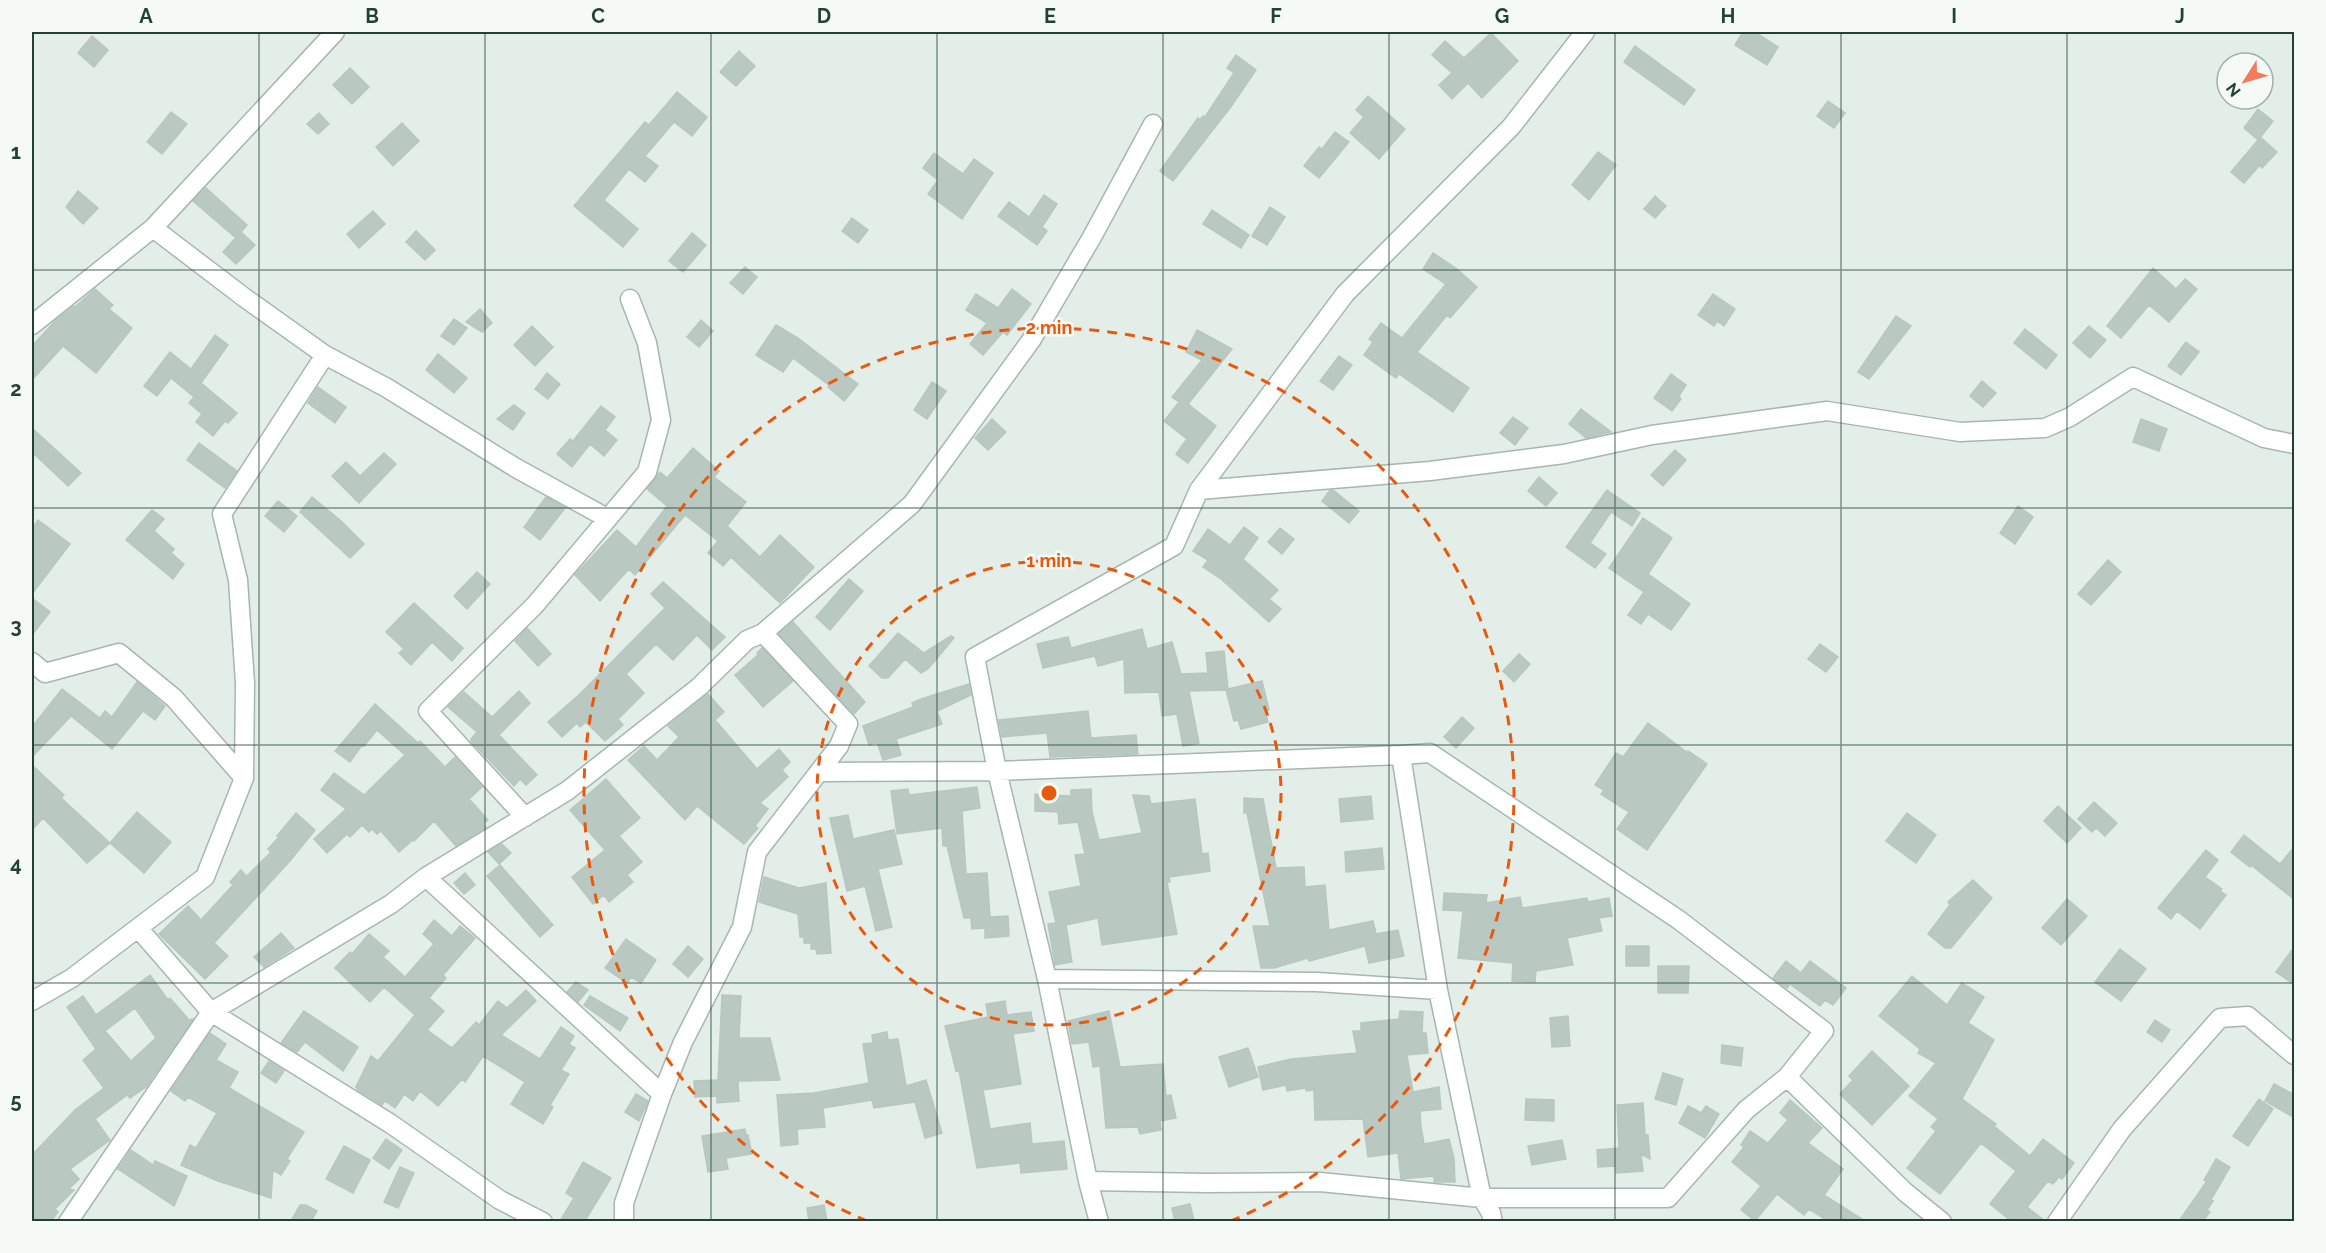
<svg xmlns="http://www.w3.org/2000/svg" width="2326" height="1253" font-family="Raleway,sans-serif">
  <style>
    .building { fill: #b9c9c2; stroke: #b6c7bf; stroke-width: 1.5; fill-rule: evenodd }
    .lines { fill: none; stroke-linecap: round; stroke-linejoin: round }
    .minor-casing { stroke: #a6b6b0; stroke-width: 21 }
    .minor { stroke: #fff; stroke-width: 18 }
    .grid { fill: none; stroke: #234037; stroke-width: 1.5; stroke-opacity: 0.55 }
    .ring { fill: none; stroke: #e8590c; stroke-width: 3; stroke-dasharray: 10 8 }
    .centre { fill: #e8590c; stroke: #f5faf7; stroke-width: 3 }
    .ring-label { font-size: 18px; text-anchor: middle; font-weight: bold; fill: #e8590c; stroke: #f5faf7; stroke-width: 5; stroke-linejoin: round; paint-order: stroke }
    .neatline { fill: none; stroke: #234037; stroke-width: 2 }
    .grid-label { font-size: 20px; text-anchor: middle; font-weight: bold; fill: #234037 }
  </style>
  <rect width="100%" height="100%" fill="#e4eee9"/>
  <!-- building -->
  <path class="building" d="M1743 32H1755L1778 47 1767 65 1735 45Z
    M1491 33 1518 61 1482 98 1468 83 1452 99 1439 85 1452 73 1432 55 1445 41 1464 58Z
    M92 36 108 50 94 67 78 53Z
    M1635 46 1695 90 1684 105 1624 62Z
    M739 51 755 66 736 86 720 72Z
    M1236 55 1256 70 1230 108 1173 181 1160 171 1198 118 1200 120 1203 116 1205 117 1234 73 1227 68Z
    M350 68 369 87 352 104 333 85Z
    M677 92 707 117 692 136 674 122 645 156 658 166 645 182 629 169 604 200 638 229 623 247 574 206 645 122 649 125Z
    M1368 96 1405 129 1379 159 1350 133 1364 117 1356 110Z
    M1828 101 1845 113 1834 128 1817 116Z
    M2258 109 2273 121 2259 139 2260 137 2277 152 2262 168 2260 165 2244 183 2231 172 2258 140 2244 128Z
    M171 112 187 124 162 154 147 142Z
    M319 113 329 124 318 134 307 124Z
    M402 123 419 141 393 166 376 147Z
    M1335 132 1349 142 1319 178 1304 166 1319 147 1322 149Z
    M1598 152 1616 165 1589 200 1572 185Z
    M934 153 963 174 974 159 993 173 962 219 928 194 938 180 923 168Z
    M206 188 247 225 236 238 193 201Z
    M78 191 98 208 83 224 66 207Z
    M1044 195 1057 204 1042 227 1047 231 1037 245 998 216 1009 202 1029 217Z
    M1655 196 1666 206 1655 218 1644 209Z
    M1270 207 1285 217 1267 245 1252 236Z
    M1212 210 1249 235 1241 248 1203 224Z
    M373 211 385 224 359 248 347 234Z
    M852 218 868 230 858 243 842 231Z
    M416 231 435 250 425 260 406 242Z
    M241 232 255 245 236 264 223 252Z
    M692 233 706 245 683 272 669 261Z
    M1433 253 1457 269 1477 287 1450 318 1447 315 1417 352 1469 388 1453 412 1399 374 1396 378 1364 355 1373 342 1369 339 1381 323 1402 338 1446 284 1423 269Z
    M745 267 757 277 743 294 730 283Z
    M2153 268 2176 289 2185 279 2197 289 2169 322 2149 305 2121 338 2107 326Z
    M95 289 113 305 109 309 132 328 96 373 63 346 32 380V346L55 321 74 306 75 307Z
    M1012 289 1031 304 1007 335 1003 332 983 355 970 344 987 323 966 310 976 294 998 308Z
    M1713 294 1735 309 1724 326 1717 321 1714 326 1698 315Z
    M480 309 492 323 482 332 466 322Z
    M1896 316 1911 326 1869 379 1858 372Z
    M454 319 467 328 454 345 441 336Z
    M701 320 713 331 699 347 687 337Z
    M776 325 798 338 858 384 844 401 828 387 830 386 793 358 783 372 756 355Z
    M532 326 553 347 535 366 514 345Z
    M2089 326 2106 340 2090 358 2073 343Z
    M2025 329 2057 355 2046 369 2014 343Z
    M1197 330 1232 349 1188 404 1216 426 1188 463 1176 454 1187 439 1164 421 1179 402 1172 397 1202 360 1186 352Z
    M215 335 228 345 201 383 237 413 228 423 225 421 213 436 196 422 202 414 189 403 194 397 171 378 157 396 144 386 170 352 191 369Z
    M2186 342 2199 352 2181 375 2168 366Z
    M438 354 467 378 454 393 426 370Z
    M1339 356 1352 365 1333 390 1320 381Z
    M547 373 560 384 548 399 535 389Z
    M1671 374 1686 385 1679 396 1681 399 1672 411 1654 398Z
    M1982 381 1996 393 1983 407 1970 396Z
    M932 382 946 391 927 419 914 410Z
    M318 387 346 407 335 423 308 403Z
    M514 405 525 413 513 430 497 419Z
    M601 406 615 417 605 430 617 440 604 456 590 444 572 467 557 454 570 439 573 441Z
    M1581 409 1611 432 1586 438 1569 424Z
    M1513 417 1528 428 1515 445 1500 433Z
    M992 419 1006 432 988 450 975 438Z
    M2141 419 2167 429 2159 451 2133 442Z
    M32 428 81 473 68 486 32 452Z
    M199 443 237 471 225 488 187 460Z
    M693 448 719 471 714 477 746 502 727 526 760 557 780 535 814 567 780 603 731 557 723 566 708 553 718 541 685 515 635 575 629 569 600 601 575 575 617 530 636 547 667 506 647 489 660 472 667 478Z
    M1675 450 1686 460 1663 486 1651 475Z
    M384 453 396 464 359 503 332 476 346 462 360 476Z
    M1539 477 1557 493 1546 506 1528 491Z
    M1330 490H1333L1359 511 1349 523 1322 501Z
    M1607 490 1640 513 1632 526 1611 512 1590 543 1606 554 1595 568 1566 547Z
    M312 497 341 521 364 544 350 558 300 512Z
    M546 497 565 508 540 540 524 527Z
    M278 501 297 516 284 532 265 516Z
    M2018 506 2033 517 2015 544 2000 533Z
    M152 510 164 519 154 531 174 549 171 553 184 564 173 579 126 540Z
    M1643 518 1672 538 1648 574 1690 604 1671 630 1648 614 1641 624 1628 615 1644 592 1609 568Z
    M38 520 70 544 32 594V529Z
    M1244 527 1258 538 1243 559 1278 590 1269 599 1281 609 1269 622 1221 579 1203 567 1208 560 1193 551 1208 529 1230 545Z
    M1280 528 1294 539 1282 554 1268 542Z
    M2108 560 2121 572 2091 605 2078 594Z
    M477 572 490 584 467 609 454 596Z
    M849 579 863 591 830 630 816 617Z
    M663 582 725 637 712 650 697 635 673 660 656 644 626 674 644 693 618 719 623 725 605 741 586 722 580 727 577 723 562 737 548 722 581 693 665 608 651 594Z
    M32 598 50 612 32 635Z
    M414 603 463 648 452 661 432 642 411 665 399 653 404 649 386 632Z
    M793 622 865 702 854 714 779 634Z
    M527 628 551 654 538 666 515 641Z
    M1142 629 1147 649 1172 642 1181 674 1208 673 1206 653 1224 651 1228 689 1262 681 1269 710 1265 711 1268 722 1241 729 1238 720 1234 721 1226 690 1189 691 1199 743 1183 746 1177 714 1162 716 1159 692 1125 693 1124 659 1098 666 1095 656 1043 668 1037 644 1068 637 1071 648Z
    M898 633 924 653 951 636 954 638 929 668 921 673 905 659 888 678H882L869 666Z
    M1820 644 1838 657 1826 672 1808 659Z
    M762 648 793 681 763 707 735 675 759 654 757 653Z
    M1519 654 1530 664 1514 682 1503 671Z
    M137 682 165 706 155 720 143 711 112 749 71 716 32 757V727L62 689 100 718 105 711 112 717Z
    M969 684 971 695 937 711 942 724 896 739 901 755 883 760 877 742 869 745 863 726 913 707 912 703 921 699Z
    M519 691 530 703 499 735 537 775 526 785 520 779 514 786 471 741V739L477 732 448 707 464 692 492 717Z
    M708 694 724 712 715 720 757 769 779 749 790 762 782 770 788 777 760 803 768 809 755 826 758 828 744 844 697 806 685 820 628 760 644 746 657 760 679 737 668 726Z
    M375 704 418 743 420 741 445 767 455 757 482 787 469 799 488 820 483 824 486 827 456 846 434 821 414 841 413 840 399 852 381 831 377 834 372 829 369 832 362 825 350 837 347 834 327 853 314 839 346 809 321 790 334 773 364 795 405 755 377 730 364 746 362 745 350 762 335 751Z
    M1088 711 1091 738 1136 735 1138 754 1050 757 1047 733 1002 737 999 720Z
    M1462 717 1474 728 1456 748 1444 737Z
    M1648 723 1688 753V751L1707 764 1647 850 1617 829 1629 812 1601 794 1604 790 1595 785 1616 753 1623 757Z
    M32 765 64 795 61 798 110 843 87 863 43 818 32 830Z
    M606 779 640 818 619 836 642 862 627 875 633 882 609 902 604 895 593 904 572 877 605 850 570 810Z
    M977 787 980 808 962 811 966 874 987 873 990 917 1008 916 1009 936 985 938V928L972 929 971 918H964L947 846H943L942 828 897 834 891 791 908 789 909 795Z
    M1091 789 1092 812 1099 840 1142 833 1133 795 1149 796 1151 804 1195 799 1202 854 1208 853 1210 871 1169 877 1170 882H1167L1177 934 1102 945 1098 918 1066 925 1072 962 1055 965 1048 924 1056 923 1049 892 1081 886 1075 855 1085 854 1078 822 1059 824 1058 812 1035 811V794L1071 796V790Z
    M1371 796 1373 819 1341 822 1339 799Z
    M1244 798 1263 799 1276 868 1304 867 1305 887 1325 885 1329 930 1373 921 1376 934 1398 930 1404 956 1369 963 1365 946 1309 961 1308 958 1274 968H1261L1253 926H1270L1247 813H1244Z
    M2094 802 2117 823 2105 836 2096 828 2092 832 2078 819Z
    M2058 806 2081 828 2067 843 2044 821Z
    M137 812 171 842 144 873 110 843Z
    M296 813 315 830 289 862 214 943 228 956 205 979 159 934 188 906 201 920 233 885 230 882 241 870 246 876 248 875 271 852 268 849 279 837 277 836Z
    M1907 813 1936 835 1916 863 1886 841Z
    M848 815 853 839 894 830 902 864 878 869 892 927 876 931 865 886 847 891 830 818Z
    M2244 835 2280 864 2295 846V900L2251 865 2250 867 2231 852Z
    M502 844 511 853 499 864 488 852Z
    M1382 848 1384 869 1346 872 1345 852Z
    M2206 850 2218 860 2205 877 2222 889 2220 891 2226 895 2200 929 2177 911 2171 919 2158 908Z
    M500 865 553 925 540 937 487 876Z
    M465 873 475 885 464 894 454 883Z
    M764 877 799 888 826 883 831 953 817 954 816 949H811V943H804V937H800L798 914 759 902Z
    M1973 880 1992 898 1951 948H1945L1928 934 1950 905 1948 902Z
    M1444 893 1487 895 1486 903 1520 897 1522 908 1587 898 1588 902 1609 898 1612 916 1599 918 1602 931 1567 938 1573 965 1536 971 1535 982 1512 981 1513 963 1458 958 1463 911 1443 910Z
    M2067 899 2087 916 2061 945 2042 928Z
    M434 920 452 936 460 926 475 938 443 975 446 978 429 998 444 1011 427 1030 452 1048 476 1022 479 1025 498 1001 507 1008 526 990 536 1001 501 1035 540 1059 561 1027 574 1036 569 1044 575 1048 561 1070 569 1074 550 1105 553 1107 543 1124 511 1104 525 1082 483 1056 465 1082 462 1079 438 1106 420 1091 413 1101 404 1094 395 1108 385 1101 382 1105 358 1090 356 1087 371 1056 378 1061 415 1015 384 987 370 1002 335 968 350 952 352 954 369 934 389 951 383 957 405 977 434 944 423 934Z
    M281 933 294 948 264 967 254 957Z
    M626 939 656 960 641 983 631 977 627 983 605 968Z
    M688 946 703 959 688 977 673 964Z
    M1626 946H1649V966H1626Z
    M2295 946V985L2276 972Z
    M2120 949 2146 969 2121 1001 2095 982Z
    M1786 961 1801 973 1810 961 1846 988 1833 1005 1825 1000 1820 1006 1790 984 1787 988 1773 978Z
    M1658 966H1689L1688 993H1658Z
    M150 975 168 1000 170 998 189 1020 193 1019 146 1087 130 1098 127 1095 95 1119 110 1140 70 1169 79 1179 69 1189 74 1190 55 1209 58 1212 51 1221H32V1155L75 1110 104 1088 83 1060 96 1049 67 1007 83 996 96 1015ZM135 1008 156 1038 131 1061 105 1031Z
    M1912 976 1947 1005 1962 983 1984 997 1968 1023 1994 1040 1962 1099 1996 1124 1994 1126 2030 1156 2043 1139 2074 1163 2062 1179 2059 1177 2053 1184 2048 1181 2027 1207 2045 1221H2011L1990 1204 2016 1171 1981 1143 1940 1194 1907 1168 1936 1131 1931 1127 1938 1119 1909 1096 1936 1063 1918 1053 1920 1049 1879 1016Z
    M576 982 588 990 578 1002 567 992Z
    M722 995 741 996 739 1038H770L780 1080 738 1081 739 1101 717 1103V1096L695 1097 694 1081 718 1080Z
    M590 996 628 1018 620 1031 584 1005Z
    M1005 1001 1007 1015 1031 1012 1034 1031 1013 1034 1021 1084 983 1090 990 1129 1030 1123 1032 1144 1064 1141 1067 1169 1021 1173 1020 1163 977 1168 959 1070 956 1071 945 1026 988 1017 986 1004Z
    M304 1011 358 1047 343 1071 305 1042 297 1052 281 1043Z
    M1109 1011 1120 1067 1163 1064 1166 1096 1171 1095 1176 1118 1160 1121 1161 1130 1140 1134 1138 1127 1106 1128 1100 1066 1093 1067 1089 1042 1072 1044 1068 1021Z
    M1400 1011 1423 1012 1422 1033H1426L1428 1053 1407 1055 1413 1092 1439 1087 1441 1109 1420 1111 1421 1127 1424 1144 1449 1139 1454 1158 1455 1182H1434V1176L1401 1179 1398 1153 1368 1157 1363 1119 1315 1120 1314 1090 1306 1091V1088L1287 1091 1286 1085 1263 1090 1258 1067 1291 1059 1357 1053 1353 1031H1361V1023L1399 1019Z
    M1568 1016 1570 1046 1552 1047 1550 1018Z
    M2155 1020 2170 1030 2162 1042 2147 1032Z
    M887 1032 888 1040 898 1039 906 1086 926 1080 942 1133 925 1138 915 1102 874 1108 872 1100 823 1108 825 1127 797 1129 798 1144 781 1146 777 1095 814 1093 869 1083 863 1044 873 1043 872 1035Z
    M210 1033 226 1044 216 1060 238 1072 229 1088 304 1132 287 1159 290 1161 281 1175 273 1170 271 1198 218 1181 181 1165 190 1145 196 1148 217 1113 188 1097 185 1101 171 1091Z
    M1722 1045 1743 1048 1741 1066 1721 1063Z
    M1248 1048 1258 1077 1229 1087 1219 1057Z
    M1872 1051 1909 1086 1872 1125 1840 1094 1853 1080 1849 1076Z
    M269 1061 284 1071 276 1083 261 1073Z
    M1663 1073 1683 1079 1676 1105 1655 1099Z
    M2274 1084 2295 1095V1118L2265 1101Z
    M636 1094 648 1101 639 1121 625 1112Z
    M1526 1099 1554 1100V1121L1525 1120Z
    M2259 1099 2273 1109 2248 1146 2233 1136Z
    M1790 1100 1822 1128 1808 1143 1843 1169 1824 1195 1865 1221H1828L1809 1209 1804 1215 1777 1194 1755 1221 1741 1210 1761 1186 1732 1162 1744 1147 1741 1145 1750 1131 1768 1143 1788 1120 1780 1113Z
    M1643 1103 1645 1135H1648L1650 1159 1641 1154 1643 1171 1616 1173V1166L1598 1167 1597 1150 1619 1148 1617 1105Z
    M1688 1106 1701 1113 1706 1106 1719 1114 1705 1138 1679 1123Z
    M745 1129 746 1135H748L752 1154 726 1158 728 1169 708 1172 702 1136Z
    M386 1139 402 1150 389 1169 373 1158Z
    M1562 1140 1566 1159 1532 1165 1528 1146Z
    M344 1146 370 1160 353 1193 326 1179Z
    M131 1150 153 1165 155 1161 187 1176 174 1206 118 1169Z
    M2216 1159 2230 1167 2211 1200 2213 1201 2207 1210 2210 1212 2203 1221H2179L2207 1181 2204 1180Z
    M583 1162 611 1178 585 1221H560L574 1198 566 1193Z
    M400 1167 414 1173 398 1208 384 1202Z
    M1190 1204 1194 1221H1175L1172 1208Z
    M300 1205H306L317 1211 311 1221H291Z
    M824 1205 827 1221H809L807 1208Z"/>
  <g class="lines">
    <!-- minor casing -->
    <g class="minor-casing">
      <path id="minor" d="M153 228 245 298 325 355 387 388 516 468 607 518
        M32 325 153 228 335 32
        M1199 490 1430 471 1564 454 1652 435 1827 411 1960 432 2045 428 2070 417 2133 377 2264 438 2294 444
        M32 662 45 673 119 653 174 698 244 778
        M1401 755 1430 753 1679 920 1824 1031 1787 1077
        M820 772 997 771 1401 755 1438 990 1482 1198 1491 1213 1493 1222
        M525 817 428 711 535 605 647 472 661 420 647 343 630 299
        M426 877 662 1094 624 1203V1222
        M138 928 211 1012 391 1124 500 1200 543 1222
        M1047 979 1317 982 1438 990
        M32 1001 72 978 205 877 244 778 245 683 238 580 222 514 325 355
        M662 1094 683 1042 742 927 757 852 839 746 848 724 763 633
        M1088 1181 1207 1183 1320 1182 1482 1198H1668L1746 1110 1787 1077 1905 1192 1942 1222
        M68 1222 211 1012 391 904 426 877 567 791 699 687 747 640 763 633 912 504 1032 339 1092 237 1153 124
        M1099 1222 1088 1181 1047 979 997 771 975 657 1174 546 1199 490 1345 294 1511 127 1585 32
        M2057 1222 2122 1129 2220 1018 2248 1016 2294 1055"/>
    </g>
    <!-- minor -->
    <use href="#minor" class="minor"/>
  </g>
  <!-- grid -->
  <path class="grid" d="M259 32V1222M485 32V1222M711 32V1222M937 32V1222M1163 32V1222M1389 32V1222M1615 32V1222M1841 32V1222M2067 32V1222M32 270H2294M32 508H2294M32 745H2294M32 983H2294"/>
  <!-- distance rings -->
  <g class="ring">
    <circle cx="1049" cy="793" r="232"/>
    <path d="M867 1221A465 465 0 1 1 1231 1221"/>
  </g>
  <circle cx="1049" cy="793" r="9" class="centre"/>
  <g class="ring-label">
    <text x="1049" y="334">2 min</text>
    <text x="1049" y="567">1 min</text>
  </g>
  <!-- border -->
  <rect width="2326" height="1253" fill="none" stroke="#f5faf7" stroke-width="66"/>
  <!-- north arrow -->
  <g transform="translate(2245 81) rotate(233)"><circle r="28" fill="#f5faf7" stroke="#a1b0aa" stroke-width="1.5"/>
  <path d="M0-4.5L10 22L0 15L-10 22Z" fill="#f57a5b"/>
  <text y="-9" font-size="16" font-weight="bold" text-anchor="middle" fill="#234037">N</text>
  </g>
  <rect x="33" y="33" width="2260" height="1187" class="neatline"/>
  <g class="grid-label">
    <text x="146" y="23">A</text>
    <text x="372" y="23">B</text>
    <text x="598" y="23">C</text>
    <text x="824" y="23">D</text>
    <text x="1050" y="23">E</text>
    <text x="1276" y="23">F</text>
    <text x="1502" y="23">G</text>
    <text x="1728" y="23">H</text>
    <text x="1954" y="23">I</text>
    <text x="2180" y="23">J</text>
    <text x="16" y="159">1</text>
    <text x="16" y="396">2</text>
    <text x="16" y="633">3</text>
    <text x="16" y="871">4</text>
    <text x="16" y="1108">5</text>
  </g>
</svg>
